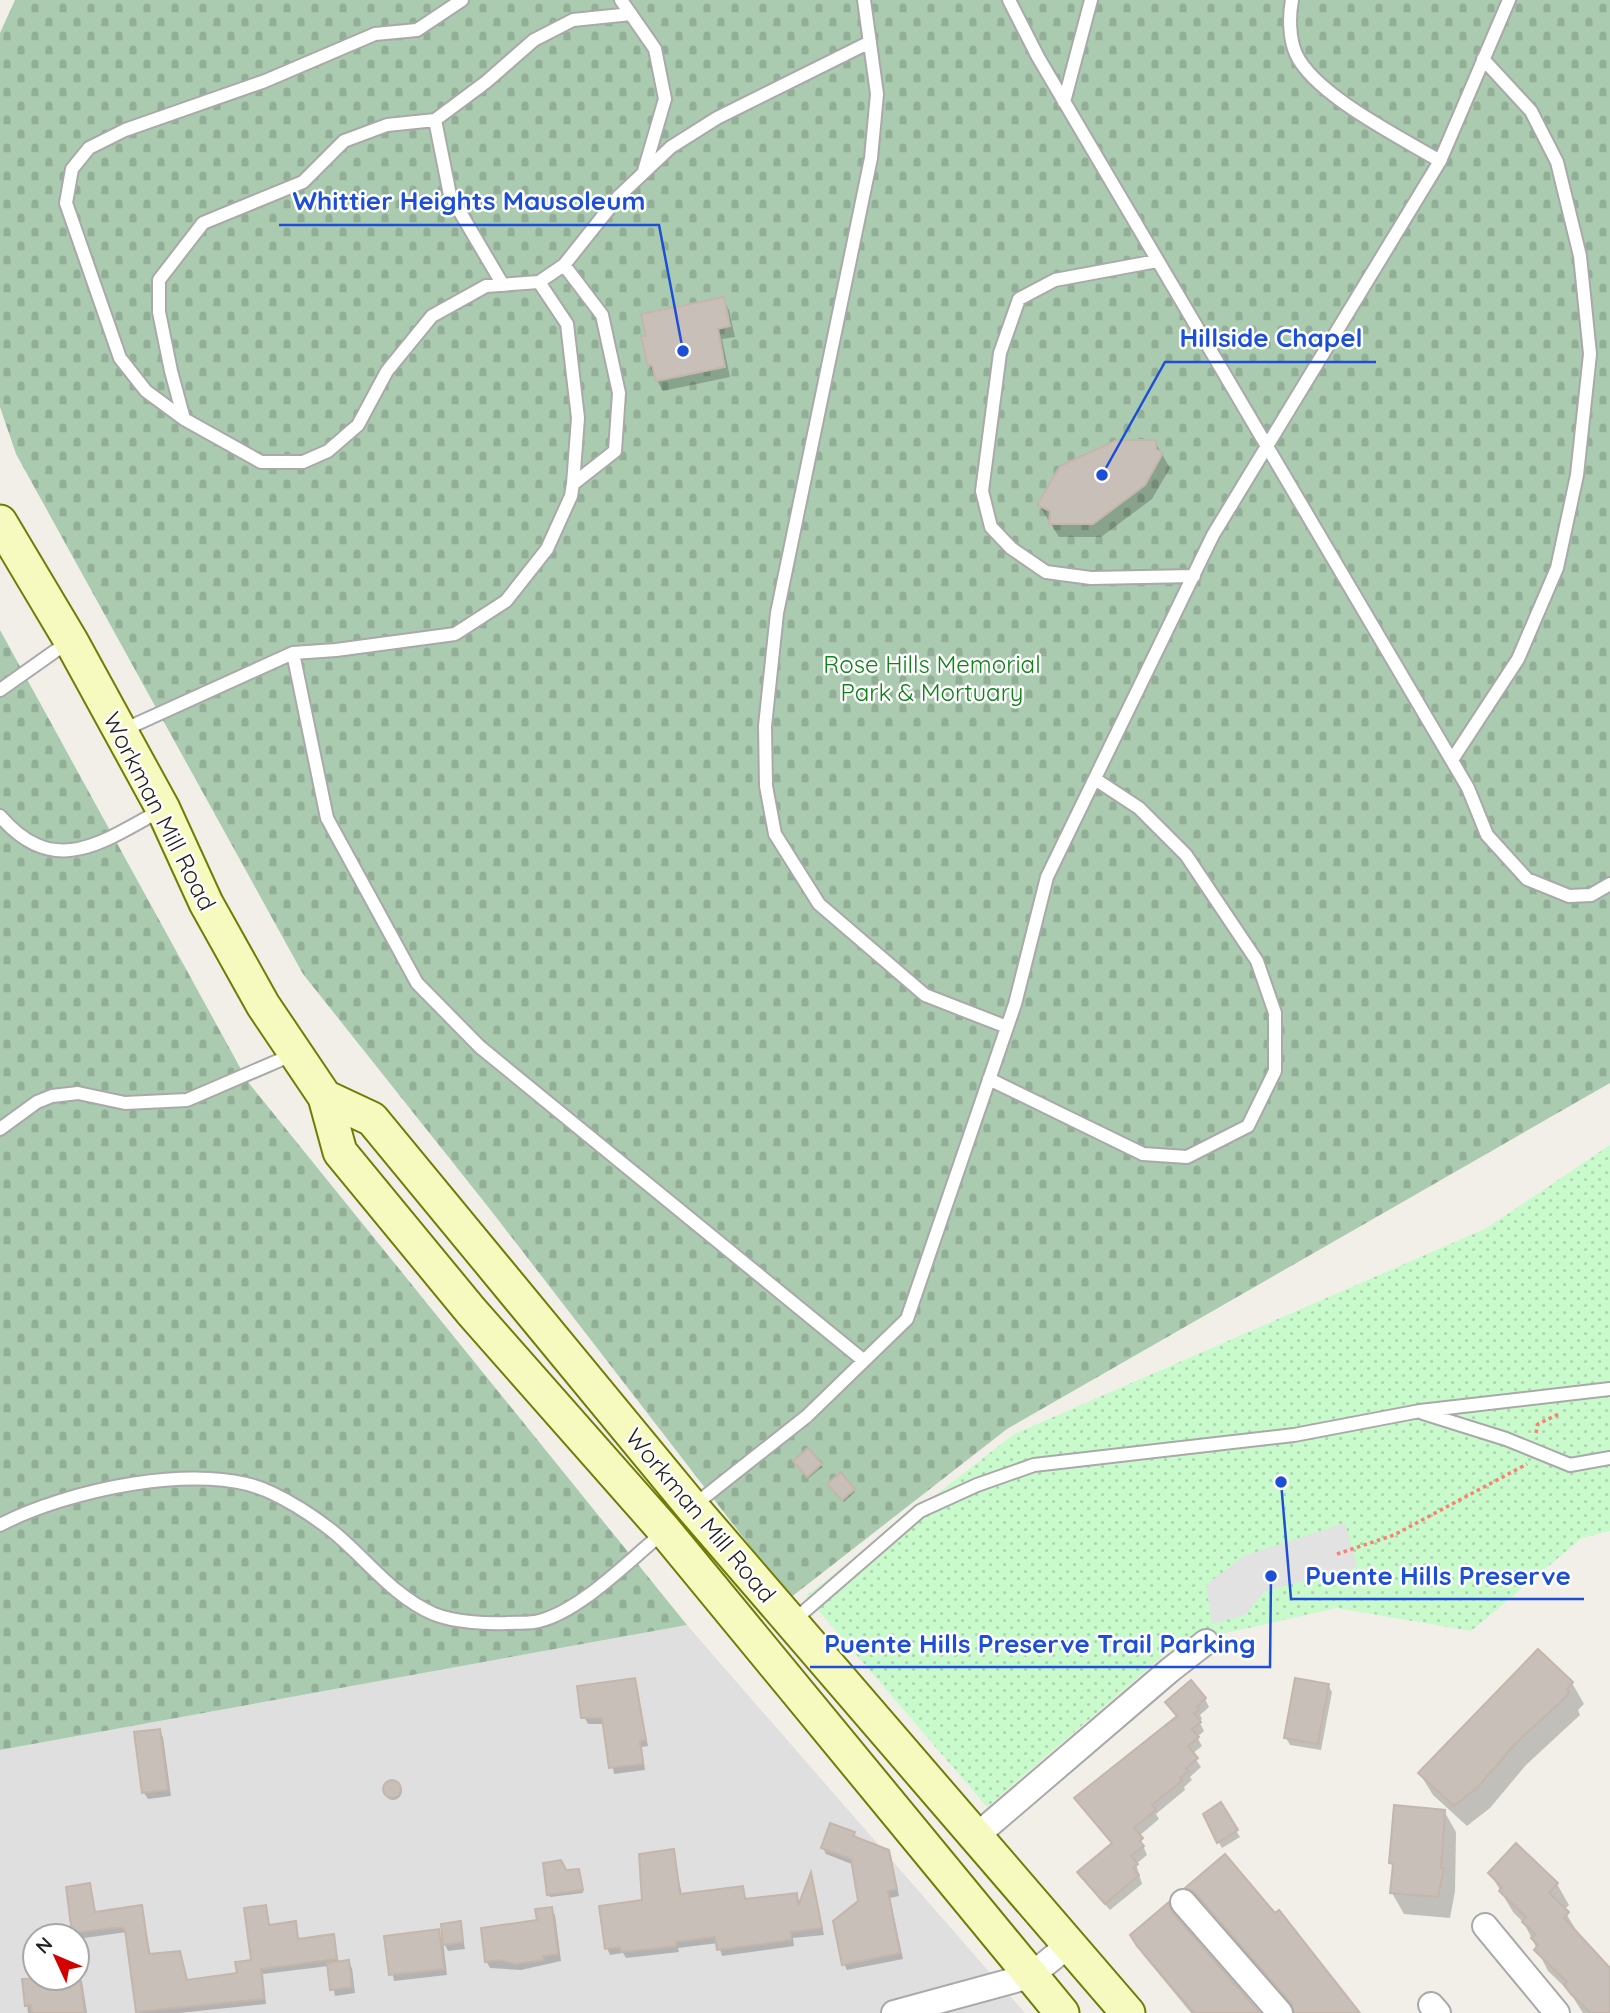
<svg xmlns="http://www.w3.org/2000/svg" width="1610" height="2013" font-family="Quicksand,sans-serif">
  <style>
    .residential { fill: #e0dfdf; fill-rule: evenodd }
    .cemetery { fill: url(#cemetery-stones) }
    .park { fill: url(#park-dots) }
    .parking { fill: #e2e2e2 }
    .shadow { fill: #0003 }
    .building { fill: #c7bfb8; stroke: #c4b6ab; stroke-width: 2 }
    .lines { fill: none; stroke-linecap: round; stroke-linejoin: round }
    .lane-casing { stroke: #a9a9a9; stroke-width: 16 }
    .street-casing { stroke: #a9a9a9; stroke-width: 28 }
    .secondary-casing { stroke: #707d05; stroke-width: 37 }
    .path { stroke: #fa8072; stroke-width: 3.5; stroke-dasharray: 3.5 3.5; stroke-linecap: butt }
    .lane { stroke: #fff; stroke-width: 12 }
    .street { stroke: #fff; stroke-width: 24 }
    .secondary { stroke: #f7fabf; stroke-width: 33 }
    .labels { text-anchor: middle; dominant-baseline: central; stroke-width: 5; stroke-linejoin: round; paint-order: stroke }
    .park-label { font-size: 24px; fill: #0c8416; stroke: #fff }
    .street-label { font-size: 24px; fill: #222; stroke: #fff }
    .leader { fill: none; stroke: #1d4ed8; stroke-width: 2.5 }
    .callout-dot { fill: #1d4ed8; stroke: #fff; stroke-width: 2.5 }
    .callout-label { font-size: 26px; text-anchor: middle; font-weight: bold; fill: #1d4ed8; stroke: #fff; stroke-width: 5; stroke-linejoin: round; paint-order: stroke }
  </style>
  <defs>
    <pattern id="cemetery-stones" width="16" height="16" patternUnits="userSpaceOnUse" patternTransform="scale(1.75)"><rect width="16" height="16" fill="#aacbaf"/><path d="M2 7V4a2 2 0 0 1 4 0v3zM10 15v-3a2 2 0 0 1 4 0v3z" fill="#92ae96"/></pattern>
    <pattern id="park-dots" width="8" height="8" patternUnits="userSpaceOnUse" patternTransform="scale(1.75)"><rect width="8" height="8" fill="#c8facc"/><path d="M2 2h.1M6 6h.1" fill="none" stroke="#acd6af" stroke-width="1.8" stroke-linecap="round"/></pattern>
  </defs>
  <rect width="100%" height="100%" fill="#f2efe9"/>
  <!-- residential -->
  <path class="residential" d="M687 1625 1025 2013H0V1750ZM35 1936H77V1978H35Z"/>
  <!-- cemetery -->
  <path class="cemetery" d="M15 0H1610V1083L1007 1429 790 1598 489 1208 303 974 16 454 0 407V33Z
    M0 630 248 1082 687 1625 0 1750Z"/>
  <!-- park -->
  <path class="park" d="M1610 1145V1531L1582 1538 1471 1631 1337 1608 1177 1644 987 1807 806 1596 1014 1434 1487 1228Z"/>
  <!-- parking -->
  <path class="parking" d="M1345 1523 1357 1567 1265 1591 1245 1615 1212 1624 1206 1585 1244 1556Z"/>
  <!-- shadow -->
  <path class="shadow" d="M723 299 729 310 735 337 722 339 730 377 663 391 649 366 643 338Z
    M1155 442 1170 468 1152 499 1101 537H1059L1039 505Z
    M797 1464 820 1465 822 1467 809 1478Z
    M831 1487 853 1490 855 1492 844 1502Z
    M634 1680 648 1746 642 1747 645 1770 614 1774 605 1724H588L584 1717 579 1710 578 1687Z
    M1572 1683 1584 1704 1578 1710 1580 1715 1526 1765 1490 1808 1467 1826 1433 1795 1420 1774Z
    M1328 1685 1332 1692 1321 1750 1290 1745 1286 1738Z
    M1205 1699 1209 1707 1200 1715 1202 1719 1199 1721 1204 1731 1197 1737 1202 1746 1192 1754 1201 1767 1190 1777 1192 1780 1184 1787 1185 1790 1156 1814 1159 1819 1139 1836 1147 1855 1136 1864 1142 1884 1110 1910 1084 1880 1113 1844 1076 1799 1178 1718 1167 1702Z
    M159 1731 163 1737 171 1796 148 1799 144 1793Z
    M384 1791a9 9 0 1 1 18 0a9 9 0 1 1-18 0Z
    M1220 1805 1240 1837 1222 1848 1211 1829Z
    M1444 1811 1456 1832 1455 1891 1450 1918 1404 1914 1392 1893 1394 1869 1391 1863Z
    M854 1833 858 1840 887 1851 891 1858 899 1896 890 1898 903 1959 847 1970 844 1964 860 1902 854 1865 826 1854 823 1848Z
    M673 1851 682 1895 742 1888 747 1901 796 1894 801 1904 812 1877 824 1935 793 1938 794 1946 722 1956 718 1943 678 1948 679 1952 626 1958 623 1953 610 1955 607 1948 644 1902Z
    M1225 1856 1359 2013H1296L1203 1903 1194 1899 1188 1888Z
    M565 1872 580 1873 583 1893 550 1897 549 1894Z
    M1490 1873 1557 1884 1569 1905 1564 1910 1579 1935 1590 1950 1610 1969V2013H1583L1569 1991 1548 1971 1524 1923 1513 1912Z
    M89 1885 96 1913 141 1907 151 1956 179 1952 188 1982 239 1975 253 1961 265 1907 270 1926 295 1923 300 1941 333 1936 339 1963 348 1962 352 1968 355 1993 335 1996 329 1966 263 1974 266 2004 179 2013H139L127 1932 77 1939 74 1933Z
    M1168 1905 1177 1921 1258 2013H1191L1144 1956 1132 1936Z
    M551 1909 555 1915 561 1961 521 1970 490 1968 486 1961Z
    M460 1923 465 1949 448 1951 443 1941 447 1975 394 1981 386 1938 438 1931 444 1942Z
    M77 1974 82 1981 87 2013H28L24 1981 77 1978Z"/>
  <!-- building -->
  <path class="building" d="M724 297 730 326 718 329 725 367 656 381 652 365 648 366 641 336H646L641 314Z
    M1117 440H1156V449L1163 453 1145 485 1093 524H1049L1050 511 1037 505 1060 466Z
    M808 1448 822 1464 807 1477 793 1461Z
    M841 1472 855 1489 842 1500 827 1484Z
    M1538 1649 1573 1682 1567 1689 1569 1694 1515 1744 1478 1787 1454 1806 1418 1773Z
    M635 1678 646 1740 640 1741 643 1764 609 1768 602 1718H581L577 1686Z
    M1295 1678 1329 1684 1318 1744 1284 1738Z
    M1191 1680 1206 1698 1197 1707 1199 1710 1194 1713 1201 1722 1192 1729 1199 1737 1188 1746 1198 1758 1186 1768 1189 1771 1180 1778 1182 1781 1152 1805 1156 1810 1134 1828 1143 1838 1140 1841 1144 1846 1131 1856 1138 1864 1133 1868 1139 1875 1105 1904 1077 1872 1112 1843 1074 1798 1177 1716 1165 1702Z
    M160 1729 168 1790 142 1793 134 1732Z
    M383 1789a9 9 0 1 1 18 0a9 9 0 1 1-18 0Z
    M1221 1802 1238 1830 1217 1843 1203 1814Z
    M1394 1805 1445 1810 1441 1868H1444L1438 1897 1390 1893 1393 1864 1389 1863Z
    M830 1823 855 1832 853 1836 889 1850 897 1889 888 1891 900 1953 842 1965 833 1921 858 1901 851 1859 821 1848Z
    M1516 1843 1558 1883 1549 1893 1569 1912 1564 1918 1610 1968V2013H1591L1571 1994 1564 1985 1567 1982 1534 1950 1538 1945 1531 1938 1535 1934 1522 1922 1526 1917 1499 1891 1502 1887 1488 1873Z
    M674 1849 680 1894 743 1886 745 1899 797 1893 798 1906 811 1872 822 1928 791 1932V1940L717 1950 715 1937 676 1942V1946L652 1949 621 1952 620 1947 605 1949 599 1906 642 1900 639 1854Z
    M1225 1854 1275 1913 1279 1910 1360 2013H1294L1291 2003 1194 1892 1185 1888Z
    M561 1860 566 1870 579 1869 583 1890 547 1895 543 1863Z
    M90 1883 95 1912 142 1905 149 1954 180 1951 187 1980 237 1973 235 1962 251 1960 244 1908 266 1905 269 1925 296 1921 298 1939 334 1934 337 1959 261 1969 264 1999 136 2012 125 1930 122 1927 72 1933 66 1887Z
    M1169 1902 1172 1912 1260 2013H1194L1137 1946 1130 1935Z
    M552 1907 558 1954 543 1956 544 1960 515 1964 499 1960 485 1962 481 1928 537 1920 535 1909Z
    M461 1921 463 1942 443 1945 441 1924Z
    M439 1929 444 1969 389 1975 384 1936Z
    M349 1960 352 1987 330 1990 327 1963Z
    M77 1978H80L85 2013H32L31 2005 25 2006 22 1979Z"/>
  <g class="lines">
    <!-- lane casing -->
    <g class="lane-casing">
      <path id="lane" d="M462 0 417 30 375 34 265 81 125 130 89 148 72 169 66 203 120 358 146 391 184 419 261 462H303L328 451 358 425 387 371 432 316 486 286 539 282 564 265 619 196 671 147 717 118 870 42
        M621 0 655 49 665 99 644 171
        M864 0 877 94 871 158 777 613 765 726 766 786 775 834 819 904 925 995 1007 1027
        M1009 0 1038 57 1468 788 1487 835 1527 879 1569 896 1591 895 1610 884
        M1292 0C1289 15 1289 39 1296 54 1315 95 1400 137 1440 161
        M1064 102 1091 0
        M435 120 450 195 503 285
        M1157 261 1055 280 1019 299 1000 353 982 491 991 527 1011 548 1046 572 1091 578 1194 576
        M564 265 602 315 619 393 615 451 573 484
        M184 419 171 371 159 312V280L203 223 303 182 344 141 387 125 435 120 486 82 534 40 573 20 631 14
        M293 653 327 818 417 983 480 1047 863 1360
        M0 690 68 642
        M121 731 293 653 336 650 455 634 506 601 547 549 571 496 573 484 578 418 567 324 539 282
        M1452 760 1518 659 1557 568 1577 475 1590 354 1580 256 1557 162 1531 111 1483 59
        M0 816C55 880 104 841 163 809
        M989 1079 1143 1154 1187 1157 1248 1126 1275 1071V1013L1257 961 1186 855 1139 808 1095 779
        M0 1129 37 1102 52 1096 78 1093 125 1103 187 1100 294 1054
        M1423 1413 1506 1439 1570 1465 1610 1458
        M693 1506 807 1416 907 1319 1015 1004 1047 877 1213 535 1440 161 1509 0
        M0 1525C64 1491 204 1459 272 1493 293 1503 313 1516 331 1530 365 1557 392 1596 434 1614 454 1622 485 1624 507 1623 517 1622 529 1624 539 1621 581 1611 630 1559 664 1532
        M792 1622 920 1511 977 1485 1034 1465 1294 1435 1420 1411 1610 1389"/>
    </g>
    <!-- street casing -->
    <g class="street-casing">
      <path id="street" d="M975 1837 1170 1670 1206 1642
        M1183 1902 1280 2013
        M1485 1926 1557 2013
        M1431 2005 1438 2013
        M894 2013 1030 1976 1069 1945"/>
    </g>
    <!-- secondary casing -->
    <g class="secondary-casing">
      <path id="secondary" d="M0 522 71 641 163 809 206 903 263 1005 325 1097 340 1152 471 1311 665 1531 1062 2013
        M325 1097 372 1119 692 1507 1128 2013"/>
    </g>
    <!-- path -->
    <path class="path" d="M1536 1433 1538 1424 1561 1413
      M1337 1554 1394 1535 1527 1464"/>
    <!-- lane -->
    <use href="#lane" class="lane"/>
    <!-- street -->
    <use href="#street" class="street"/>
    <!-- secondary -->
    <use href="#secondary" class="secondary"/>
  </g>
  <g class="labels">
    <!-- park labels -->
    <g class="park-label">
      <text x="932" y="664">Rose Hills Memorial<tspan x="932" dy="28">Park &amp; Mortuary</tspan></text>
    </g>
    <!-- street labels -->
    <g class="street-label">
      <text transform="translate(160 811) rotate(63)">Workman Mill Road</text>
      <text transform="translate(701 1515) rotate(50)">Workman Mill Road</text>
    </g>
  </g>
  <!-- callouts -->
  <path class="leader" d="M683 351L659 225H279M1102 475L1165 362H1376M1281 1482L1291 1599H1584M1271 1576L1270 1667H810"/>
  <g class="callout-dot">
    <circle cx="683" cy="351" r="7"/>
    <circle cx="1102" cy="475" r="7"/>
    <circle cx="1281" cy="1482" r="7"/>
    <circle cx="1271" cy="1576" r="7"/>
  </g>
  <g class="callout-label">
    <text x="469" y="210">Whittier Heights Mausoleum</text>
    <text x="1271" y="347">Hillside Chapel</text>
    <text x="1438" y="1585">Puente Hills Preserve</text>
    <text x="1040" y="1653">Puente Hills Preserve Trail Parking</text>
  </g>
  <!-- north arrow -->
  <g transform="translate(56 1957) rotate(314)"><circle r="33" fill="#ffffff" stroke="#a7a7a7" stroke-width="2"/>
  <path d="M0-5L12 26L0 18L-12 26Z" fill="#d40000"/>
  <text y="-10" font-size="19" font-weight="bold" text-anchor="middle" fill="#222222">N</text>
  </g>
</svg>
